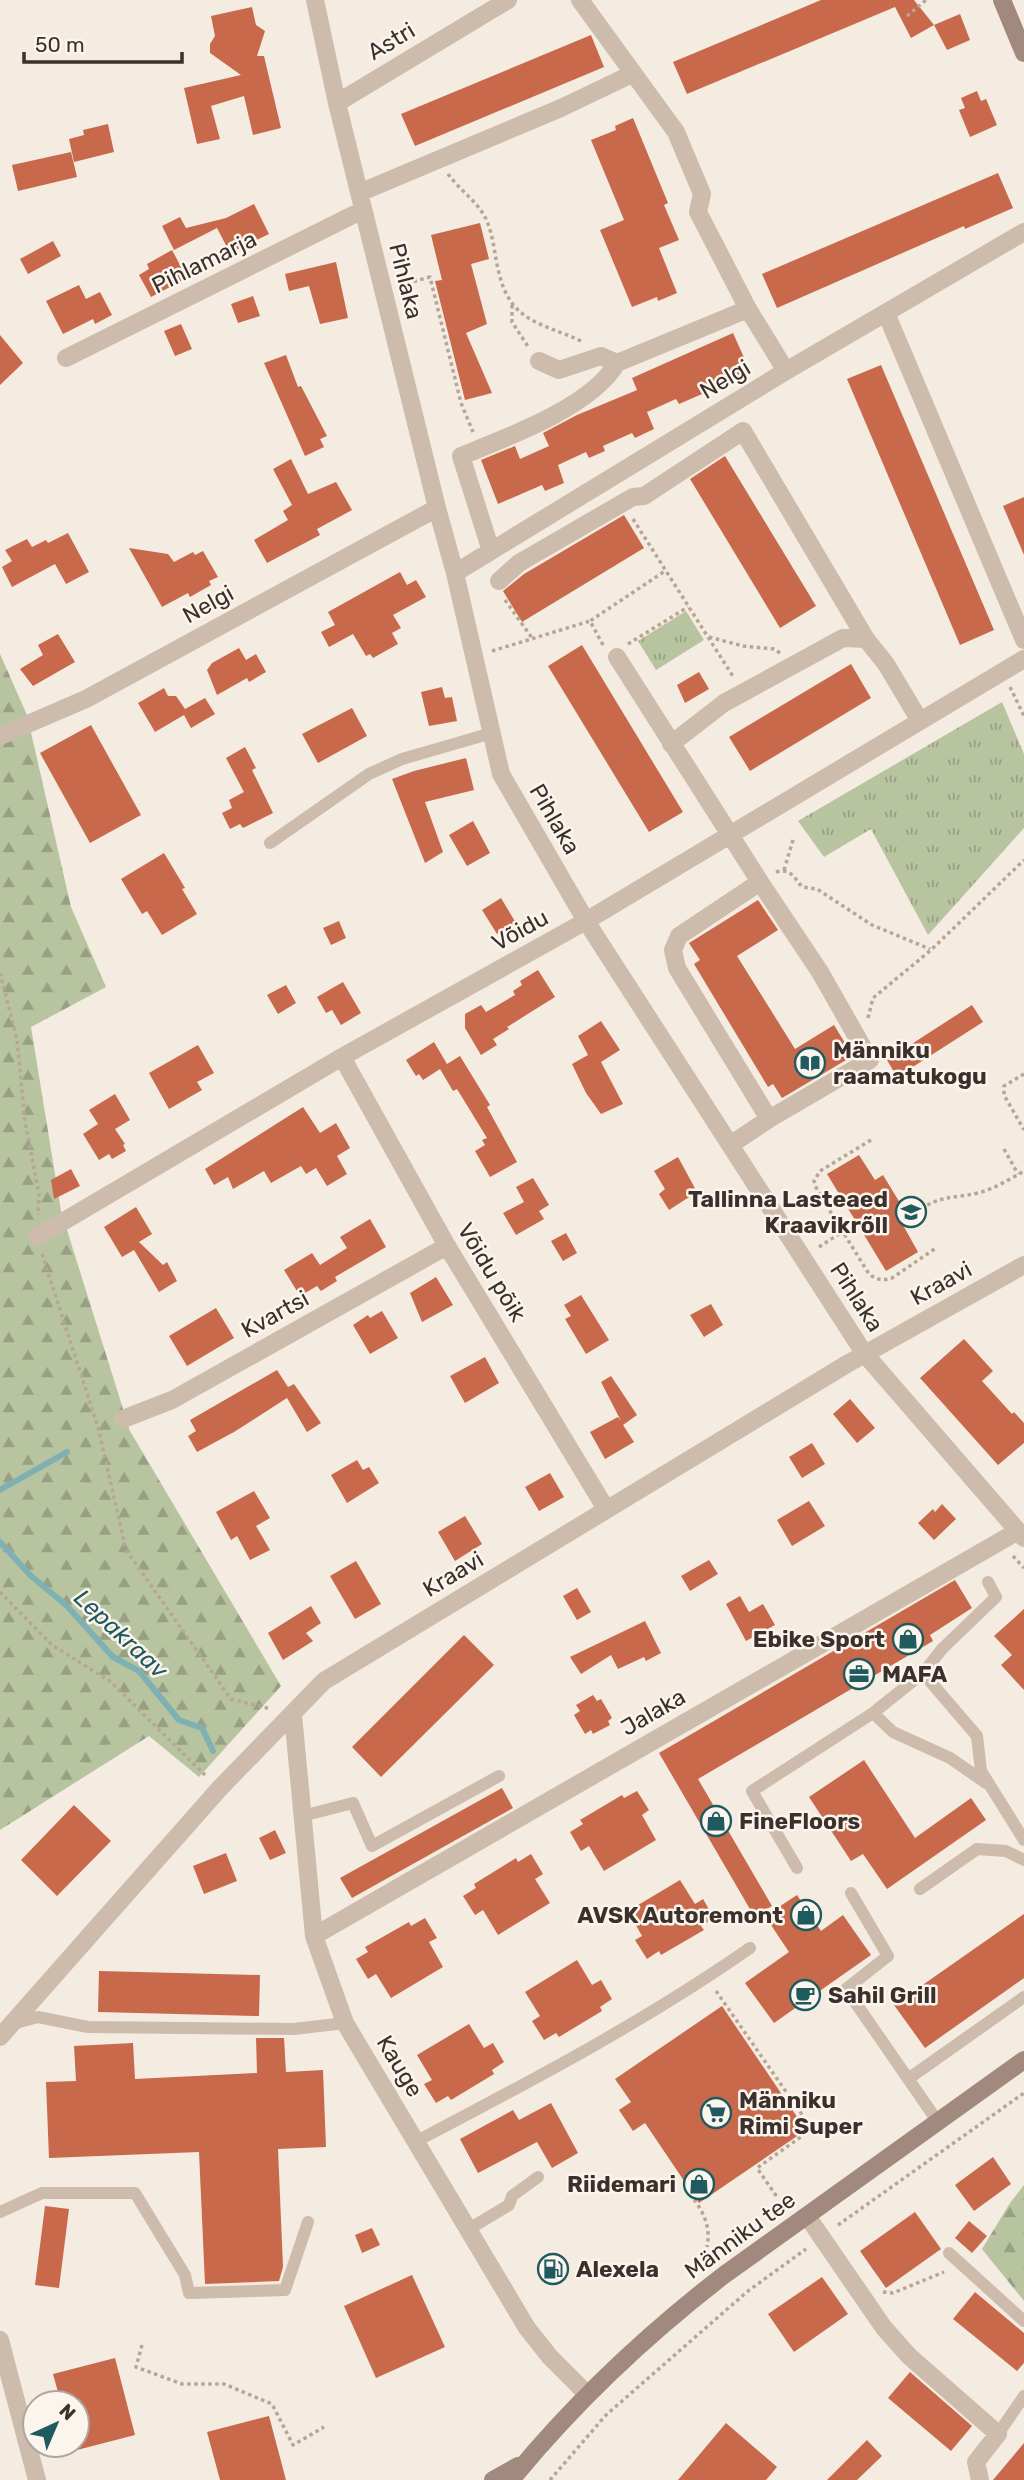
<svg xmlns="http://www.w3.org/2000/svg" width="1024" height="2480" font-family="Rubik,sans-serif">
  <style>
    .forest { fill: url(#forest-firs) }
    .park { fill: url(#park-tufts) }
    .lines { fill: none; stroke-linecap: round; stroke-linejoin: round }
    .stream { stroke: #7fb0b2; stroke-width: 6 }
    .building { fill: #c8694b }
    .path { stroke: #b9a596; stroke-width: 3.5; stroke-dasharray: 3.5 3.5; stroke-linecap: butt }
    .lane { stroke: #cdbbac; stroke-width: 12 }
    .street { stroke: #cdbbac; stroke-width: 18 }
    .secondary { stroke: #a18a7d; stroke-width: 18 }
    .labels { text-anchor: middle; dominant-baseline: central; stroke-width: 5; stroke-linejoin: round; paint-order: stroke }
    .street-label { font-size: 23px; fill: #3b302b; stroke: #fbf5ee }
    .poi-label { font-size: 23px; font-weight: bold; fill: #3b302b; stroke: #fbf5ee; text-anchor: start }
    .water-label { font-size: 24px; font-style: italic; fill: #1f5a5e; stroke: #fbf5ee }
  </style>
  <defs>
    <pattern id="forest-firs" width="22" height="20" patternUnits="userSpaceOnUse" patternTransform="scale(1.75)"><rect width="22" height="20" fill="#b8c4a0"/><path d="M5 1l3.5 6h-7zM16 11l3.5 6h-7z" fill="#97a083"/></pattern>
    <pattern id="park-tufts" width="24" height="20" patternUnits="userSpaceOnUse" patternTransform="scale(1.75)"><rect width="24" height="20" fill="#b8c4a0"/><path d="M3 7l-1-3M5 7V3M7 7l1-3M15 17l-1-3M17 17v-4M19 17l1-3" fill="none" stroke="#97a083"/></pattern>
  </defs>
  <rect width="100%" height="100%" fill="#f4ebe1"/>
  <!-- forest -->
  <path class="forest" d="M0 654 27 715 71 907 106 987 31 1027 61 1211 130 1431 281 1686 199 1777 149 1736 0 1830Z
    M1024 2185V2301L982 2249 1010 2203Z"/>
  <!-- park -->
  <path class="park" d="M686 611 704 640 656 670 638 641Z
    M1002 702 1024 754V828L928 935 871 829 824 857 798 821Z"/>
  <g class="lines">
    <!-- stream -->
    <path class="stream" d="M0 1490 67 1452
      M0 1542 31 1576 67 1606 113 1657 139 1671 179 1720 202 1728 213 1751"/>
  </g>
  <!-- building -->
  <path class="building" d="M821 0H914L934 25 911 38 895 7 687 94 673 62Z
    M252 7 256 25 265 31 257 56H264L281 128 253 135 244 96 211 106 220 139 197 144 184 88 241 75 210 53V44L215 36 211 16Z
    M960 14 970 40 947 50 934 25Z
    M591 35 604 67 415 146 401 114Z
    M977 91 981 101 986 99 997 125 970 137 959 110 965 108 961 98Z
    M633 118 668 203 664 205 679 240 659 248 677 293 658 301 657 297 632 307 600 230 624 220 591 140 616 130 615 126Z
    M108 124 114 152 74 162 69 139 84 135 83 130Z
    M71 152 77 177 18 191 12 165Z
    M998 173 1013 208 965 229 964 226 777 308 762 274Z
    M254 204 269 234 230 253 217 228 174 250 162 226 180 217 186 228 226 218Z
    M480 223 489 259 471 264 487 324 466 333 492 393 465 400 435 281 442 280 431 235Z
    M53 241 61 256 28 274 20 259Z
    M172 250 187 278 151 297 139 275 149 269 147 264Z
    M336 262 348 318 320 324 309 286 289 291 285 274Z
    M79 285 86 299 100 292 112 315 95 324 93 319 63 334 46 301Z
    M253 296 260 316 238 323 231 304Z
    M181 324 192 349 175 356 164 331Z
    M733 333 751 373 679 404 676 399 647 412 654 429 635 438 632 433 603 446 605 451 589 458 586 452 558 465 564 483 545 491 542 485 498 504 481 460 515 446 520 459 549 446 543 433 577 415 637 390 632 378Z
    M0 335 23 363 0 385Z
    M286 355 298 387 301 386 327 436 320 439 324 447 305 456 264 363Z
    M881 365 994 630 960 645 847 379Z
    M725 456 816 606 780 628 690 479Z
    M291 459 308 494 336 482 352 510 317 529 320 535 267 563 254 540 288 520 283 511 292 505 273 469Z
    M1024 497V555L1003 506Z
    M624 515 644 548 522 622 503 591 524 574Z
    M68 533 89 572 66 584 55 564 12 587 2 567 12 561 5 550 27 539 32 547 46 540 48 543Z
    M129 548 168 554 174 562 193 552 195 555 203 551 218 577 209 581 211 585 190 597 188 593 162 607Z
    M400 572 407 585 416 580 426 597 393 615 401 628 392 633 398 644 373 658 370 654 366 656 353 634 329 647 321 632 335 625 328 612Z
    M58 634 75 662 33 686 20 669 43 655 38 645Z
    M582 645 683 812 649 832 548 666Z
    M239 648 246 660 256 654 266 672 249 682 247 678 217 695 207 670 212 663Z
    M851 664 871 698 750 771 729 737Z
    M699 672 709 689 685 703 677 685Z
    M442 687 445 698 452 697 457 721 429 726 421 692Z
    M164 688 168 696H176L185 709 205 698 215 714 191 728 184 715 155 732 138 703Z
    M352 708 367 736 318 763 302 734Z
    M91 725 141 815 90 843 40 753Z
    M245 747 256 768 252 770 273 813 243 828 240 824 230 829 222 813 232 808 229 800 244 792 226 758Z
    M466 758 474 790 425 802 443 852 425 863 392 779 414 771Z
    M473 821 490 853 467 866 449 835Z
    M164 853 185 888 182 889 197 914 162 935 147 911 142 914 121 879Z
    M501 898 516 923 497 934 482 910Z
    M758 900 778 930 737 956 795 1049 834 1025 853 1056 782 1098 773 1084 768 1087 694 964 700 960 689 943Z
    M339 921 346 938 331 945 323 928Z
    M538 970 555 997 507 1027 509 1029 493 1039 497 1045 481 1055 465 1028V1014L481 1005 486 1012 515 995 513 991 522 985 520 981Z
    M343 982 361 1013 341 1025 332 1010 326 1013 317 997Z
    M286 985 296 1003 278 1014 267 995Z
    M972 1005 983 1022 897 1077 887 1060Z
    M601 1021 620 1050 601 1062 623 1104 601 1114 586 1093 572 1064 588 1055 578 1036Z
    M434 1042 447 1064 460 1056 490 1105 487 1107 517 1162 490 1177 475 1151 485 1145 482 1140 487 1138 457 1089 453 1091 440 1069 423 1080 419 1074 416 1076 406 1060Z
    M198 1045 214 1073 197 1082 202 1090 169 1109 149 1073Z
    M115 1094 130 1120 115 1129 125 1144 123 1145 126 1151 112 1159 109 1154 99 1160 83 1134 98 1124 89 1110Z
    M303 1107 320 1133 336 1123 350 1148 337 1156 347 1174 327 1186 316 1168 306 1174 301 1166 271 1183 264 1171 233 1189 228 1177 214 1185 205 1169Z
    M859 1155 875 1180 883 1175 911 1221 903 1225 918 1252 886 1271 827 1174Z
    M678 1157 697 1192 669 1210 659 1194 665 1189 654 1171Z
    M71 1169 80 1186 54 1199 51 1180Z
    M533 1178 549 1205 539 1211 544 1219 516 1235 503 1213 524 1202 516 1187Z
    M136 1207 152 1234 139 1242 163 1265 167 1262 177 1281 159 1292 134 1250 122 1257 104 1227Z
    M370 1219 386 1247 335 1277 337 1281 321 1291 317 1286 300 1296 284 1270 312 1253 320 1265 347 1248 340 1237Z
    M566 1233 577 1253 563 1261 551 1241Z
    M436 1277 453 1305 422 1322 410 1293Z
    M581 1295 609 1340 586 1354 565 1319 571 1316 564 1305Z
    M711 1304 723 1325 704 1337 690 1315Z
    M216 1308 234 1338 187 1366 169 1336Z
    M382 1311 398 1338 370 1354 353 1325 368 1315 370 1318Z
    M964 1339 993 1371 982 1381 1012 1414 1014 1412 1024 1423V1443L998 1465 920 1378Z
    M485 1357 499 1383 465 1403 450 1376Z
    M277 1370 288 1387 294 1384 321 1423 307 1432 287 1398 234 1432 197 1452 188 1436 196 1431 190 1420Z
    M611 1376 637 1415 623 1425 634 1442 605 1459 590 1432 618 1417 621 1421 601 1382Z
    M850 1399 875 1428 857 1443 833 1414Z
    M812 1443 825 1464 802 1478 789 1457Z
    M357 1460 363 1470 369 1467 379 1483 347 1503 331 1475Z
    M550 1473 564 1497 539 1511 525 1487Z
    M254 1491 270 1518 256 1526 270 1550 250 1560 237 1536 231 1540 216 1512Z
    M809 1501 825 1526 792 1546 777 1520Z
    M942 1504 956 1519 934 1540 918 1523 933 1509 935 1512Z
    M465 1516 482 1544 455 1561 438 1532Z
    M709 1560 718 1574 690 1591 681 1576Z
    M356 1561 381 1604 355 1619 330 1576Z
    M955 1580 972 1608 930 1635 933 1641 698 1779 772 1906 754 1916 659 1753Z
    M577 1588 591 1612 577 1620 563 1596Z
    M740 1596 749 1612 763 1604 775 1625 746 1641 726 1604Z
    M311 1606 321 1623 306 1633 313 1641 283 1660 268 1633Z
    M1024 1609V1690L1001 1665 1012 1655 994 1636Z
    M645 1621 661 1653 646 1661 644 1657 618 1669 611 1655 581 1674 570 1657Z
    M464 1635 494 1665 381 1777 352 1747Z
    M593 1695 597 1701 601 1699 612 1718 608 1721 610 1725 593 1734 591 1730 585 1734 574 1715 580 1711 576 1705Z
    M864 1760 915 1838 971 1798 986 1820 887 1889 863 1854 851 1861 809 1797Z
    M502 1788 513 1808 352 1898 340 1878Z
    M637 1791 649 1810 642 1815 656 1840 604 1871 589 1846 581 1851 570 1832 583 1824 580 1820 622 1795 624 1798Z
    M74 1805 111 1841 57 1896 21 1860Z
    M275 1830 286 1853 270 1860 259 1838Z
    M226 1853 237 1881 204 1894 193 1866Z
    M531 1854 543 1874 535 1879 550 1903 498 1935 483 1910 475 1915 463 1896 476 1888 474 1884 516 1858 518 1862Z
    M680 1880 695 1904 703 1899 714 1918 701 1926 704 1930 661 1955 659 1951 647 1959 635 1940 642 1936 628 1911Z
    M797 1895 821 1931 843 1915 871 1955 774 2023 745 1983 789 1952 765 1916Z
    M1024 1914V1978L925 2048 894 2005Z
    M425 1918 437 1938 429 1942 443 1967 391 1998 376 1974 368 1979 356 1959 368 1952 365 1947 409 1922 411 1926Z
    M577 1960 592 1985 601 1980 612 1999 600 2007 602 2011 559 2037 556 2033 544 2040 532 2021 540 2016 525 1992Z
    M99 1971 260 1975 259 2016 98 2012Z
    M722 2006 806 2130 699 2203 645 2123 633 2131 619 2110 631 2102 615 2079Z
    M469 2024 484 2048 493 2043 504 2062 492 2070 494 2074 451 2100 448 2096 436 2103 424 2084 432 2080 417 2055Z
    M256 2038H284L286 2072 323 2070 326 2147 278 2149 283 2267 279 2281 205 2284 199 2152 49 2158 46 2082 76 2081 74 2046 133 2043 135 2079 257 2073Z
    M551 2103 578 2153 552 2168 537 2142 478 2173 460 2139 513 2110 519 2120Z
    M993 2157 1011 2184 974 2211 955 2185Z
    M45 2206 69 2209 59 2288 35 2285Z
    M915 2212 941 2249 886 2288 860 2251Z
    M969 2221 987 2236 972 2253 955 2238Z
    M372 2228 380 2245 362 2253 355 2235Z
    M538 2268a15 15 0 1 1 30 0a15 15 0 1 1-30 0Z
    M412 2275 445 2347 376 2378 344 2306Z
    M822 2277 848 2314 794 2352 768 2314Z
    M975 2292 1024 2333V2363L1017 2371 953 2319Z
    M115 2358 135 2435 77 2450V2403H61L53 2374Z
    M910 2372 972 2426 951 2451 888 2398Z
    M269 2416 286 2480H220L207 2432Z
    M726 2423 777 2467 766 2480H678Z
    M867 2440 882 2456 857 2480H827Z
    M1024 2443V2480H993Z"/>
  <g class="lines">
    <!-- path -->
    <path class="path" d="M907 16 926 0
      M448 174C458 188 475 200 484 215 494 234 494 254 499 273 511 324 544 323 583 342
      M400 285 430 277 461 403 473 432
      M512 305V322L529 348
      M633 519 734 678
      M505 600 532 638
      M709 637 743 646 774 649 780 653
      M628 644 688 607
      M603 645 590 621 665 571
      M492 651 590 621
      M1010 687 1024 716
      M784 870 793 840
      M776 872C790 868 794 877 802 887L817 889 872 925 930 949
      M0 973 17 1039 25 1122 39 1194 38 1215
      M868 1018 873 998 931 950 1024 860
      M1024 1074 1004 1086V1095L1024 1130
      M871 1140 820 1171 814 1181 817 1190 869 1274C877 1280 883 1281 892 1278L936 1248
      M1004 1149 1018 1174
      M915 1212C942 1195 949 1199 978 1193 994 1189 1010 1179 1024 1171
      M819 1247 842 1232
      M42 1254 98 1427 126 1550 231 1699 271 1709
      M1013 1556 1024 1568
      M0 1592 52 1645 111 1682 205 1775
      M716 1991 812 2129 757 2168 777 2197
      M686 2188C700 2207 712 2223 707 2247
      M838 2225 1024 2093
      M883 2292 893 2293 944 2272
      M142 2345 136 2367 182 2384H224L272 2404 293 2445 324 2427
      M550 2480 606 2415 748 2291 806 2249"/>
    <!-- lane -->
    <path class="lane" d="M270 843 369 774 402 759 492 733
      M923 1673 942 1649 996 1597 988 1582
      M873 1713 893 1732 950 1758 986 1783
      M302 1816 353 1803 372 1846 499 1776
      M797 1868 752 1791 873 1713 923 1673 977 1736 981 1771 1024 1840
      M920 1889 977 1849 1006 1851 1024 1860
      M851 1893 888 1956 846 1989 938 2122
      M12 2024 38 2017 88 2027 294 2029 345 2023
      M908 2079 1024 1997
      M417 2141C531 2081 644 2022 750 1948
      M0 2212 42 2193H135L185 2275 189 2293 285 2290 308 2222
      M469 2229 509 2205 512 2196 538 2177
      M949 2253 1024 2321
      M998 2434 1024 2396"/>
    <!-- street -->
    <path class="street" d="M315 0 337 103 437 508 455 573 501 774 586 921 864 1353 1024 1538
      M580 0 676 132 702 194 698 212 748 309 786 371
      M337 103 508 0
      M359 193 561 108 632 74
      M886 313 1024 640
      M66 358 363 210
      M539 361 559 370 601 356 617 363
      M491 551 461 456C508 437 591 407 617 363L748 309
      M455 573 786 371 1024 232
      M499 581 519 563 633 497 644 496 743 431 866 639
      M617 657 760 882 679 936 673 950 677 968 769 1119
      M0 736 86 699 437 508
      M671 744 724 703 843 638 866 639 886 664 920 721
      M342 1057 447 1246 606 1509
      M730 1145 769 1119 870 1060 820 972 760 882
      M37 1237 342 1057 586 921 1024 659
      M123 1419 172 1400 447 1246
      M293 1715 314 1936 345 2023 527 2328 550 2357 587 2394
      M314 1936 1018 1531
      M0 2037 220 1788 324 1681 847 1364 1024 1265
      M807 2216 884 2328 909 2356 998 2434 976 2462 980 2480
      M0 2340 37 2480"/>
    <!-- secondary -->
    <path class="secondary" d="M1002 0 1024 53
      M493 2480 518 2466
      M511 2480C574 2403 645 2336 724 2275L1024 2060"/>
  </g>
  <!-- icons -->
  <defs>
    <g id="library-ring" transform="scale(1.575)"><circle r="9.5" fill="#fbf5ee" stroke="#1f5a5e" stroke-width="1.5"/><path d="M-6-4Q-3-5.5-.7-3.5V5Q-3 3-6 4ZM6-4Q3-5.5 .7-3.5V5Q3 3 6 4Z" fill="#1f5a5e"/></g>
    <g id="school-ring" transform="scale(1.575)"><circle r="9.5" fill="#fbf5ee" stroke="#1f5a5e" stroke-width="1.5"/><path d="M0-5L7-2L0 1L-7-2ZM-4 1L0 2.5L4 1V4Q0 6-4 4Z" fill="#1f5a5e"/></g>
    <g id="shop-ring" transform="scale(1.575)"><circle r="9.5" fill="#fbf5ee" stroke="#1f5a5e" stroke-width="1.5"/><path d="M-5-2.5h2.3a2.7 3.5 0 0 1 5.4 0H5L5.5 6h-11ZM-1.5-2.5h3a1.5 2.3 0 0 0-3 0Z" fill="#1f5a5e"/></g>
    <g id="office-ring" transform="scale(1.575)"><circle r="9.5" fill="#fbf5ee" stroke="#1f5a5e" stroke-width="1.5"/><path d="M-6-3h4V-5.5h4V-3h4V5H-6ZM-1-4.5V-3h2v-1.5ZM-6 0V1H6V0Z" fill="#1f5a5e"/></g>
    <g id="cafe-ring" transform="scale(1.575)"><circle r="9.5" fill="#fbf5ee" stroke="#1f5a5e" stroke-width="1.5"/><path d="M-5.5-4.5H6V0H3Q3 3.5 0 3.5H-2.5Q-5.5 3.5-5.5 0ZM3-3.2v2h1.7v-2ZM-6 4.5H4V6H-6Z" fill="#1f5a5e"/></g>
    <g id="supermarket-ring" transform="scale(1.575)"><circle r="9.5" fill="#fbf5ee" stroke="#1f5a5e" stroke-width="1.5"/><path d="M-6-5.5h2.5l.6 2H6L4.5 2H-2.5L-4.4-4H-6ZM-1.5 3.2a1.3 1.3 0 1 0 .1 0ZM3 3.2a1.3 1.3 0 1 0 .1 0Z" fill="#1f5a5e"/></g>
    <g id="fuel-ring" transform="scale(1.575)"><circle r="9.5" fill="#fbf5ee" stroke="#1f5a5e" stroke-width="1.5"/><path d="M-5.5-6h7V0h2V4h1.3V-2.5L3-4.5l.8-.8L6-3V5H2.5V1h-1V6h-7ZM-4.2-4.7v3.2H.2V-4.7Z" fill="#1f5a5e"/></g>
  </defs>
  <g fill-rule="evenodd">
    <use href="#library-ring" x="810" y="1063"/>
    <use href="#school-ring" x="911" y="1212"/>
    <use href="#shop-ring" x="908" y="1639"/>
    <use href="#office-ring" x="859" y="1674"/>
    <use href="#shop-ring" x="716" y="1821"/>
    <use href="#shop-ring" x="806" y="1915"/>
    <use href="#cafe-ring" x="805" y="1995"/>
    <use href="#supermarket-ring" x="716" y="2113"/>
    <use href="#shop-ring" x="699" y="2184"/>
    <use href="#fuel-ring" x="553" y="2269"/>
  </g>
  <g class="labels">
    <!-- street labels -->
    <g class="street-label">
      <text transform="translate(391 41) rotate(-31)">Astri</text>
      <text transform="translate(204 262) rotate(-26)">Pihlamarja</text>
      <text transform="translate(406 281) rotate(76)">Pihlaka</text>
      <text transform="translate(725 379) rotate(-31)">Nelgi</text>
      <text transform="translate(208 604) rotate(-29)">Nelgi</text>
      <text transform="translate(555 819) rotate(60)">Pihlaka</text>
      <text transform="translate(520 930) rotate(-29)">Võidu</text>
      <text transform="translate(492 1272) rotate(59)">Võidu põik</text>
      <text transform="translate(941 1283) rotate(-29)">Kraavi</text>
      <text transform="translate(857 1297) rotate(57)">Pihlaka</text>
      <text transform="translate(275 1314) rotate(-29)">Kvartsi</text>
      <text transform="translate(453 1574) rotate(-31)">Kraavi</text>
      <text transform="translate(653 1712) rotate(-30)">Jalaka</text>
      <text transform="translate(400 2066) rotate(59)">Kauge</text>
      <text transform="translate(740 2235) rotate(-36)">Männiku tee</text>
    </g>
    <!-- poi labels -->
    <g class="poi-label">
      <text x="833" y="1050">Männiku<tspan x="833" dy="26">raamatukogu</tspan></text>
      <text x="888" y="1199" text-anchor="end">Tallinna Lasteaed<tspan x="888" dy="26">Kraavikrõll</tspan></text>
      <text x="885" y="1639" text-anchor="end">Ebike Sport</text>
      <text x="882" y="1674">MAFA</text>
      <text x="739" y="1821">FineFloors</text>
      <text x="783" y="1915" text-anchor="end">AVSK Autoremont</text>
      <text x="828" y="1995">Sahil Grill</text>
      <text x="739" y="2100">Männiku<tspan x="739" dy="26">Rimi Super</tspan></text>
      <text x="676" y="2184" text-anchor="end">Riidemari</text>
      <text x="576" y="2269">Alexela</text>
    </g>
    <!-- water labels -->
    <g class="water-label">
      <text transform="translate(121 1634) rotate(43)">Lepakraav</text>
    </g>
  </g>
  <!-- north arrow -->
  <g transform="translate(56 2424) rotate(44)"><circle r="33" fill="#fbf5ee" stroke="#aea6a0" stroke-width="2"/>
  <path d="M0-5L12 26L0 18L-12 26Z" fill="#1f5a5e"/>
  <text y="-10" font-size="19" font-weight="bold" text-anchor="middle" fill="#3b302b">N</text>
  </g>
  <!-- scale -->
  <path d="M24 52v10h158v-10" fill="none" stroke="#3b302b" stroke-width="3.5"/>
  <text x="35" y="52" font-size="21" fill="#3b302b" stroke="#fbf5ee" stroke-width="5" paint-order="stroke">50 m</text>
</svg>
